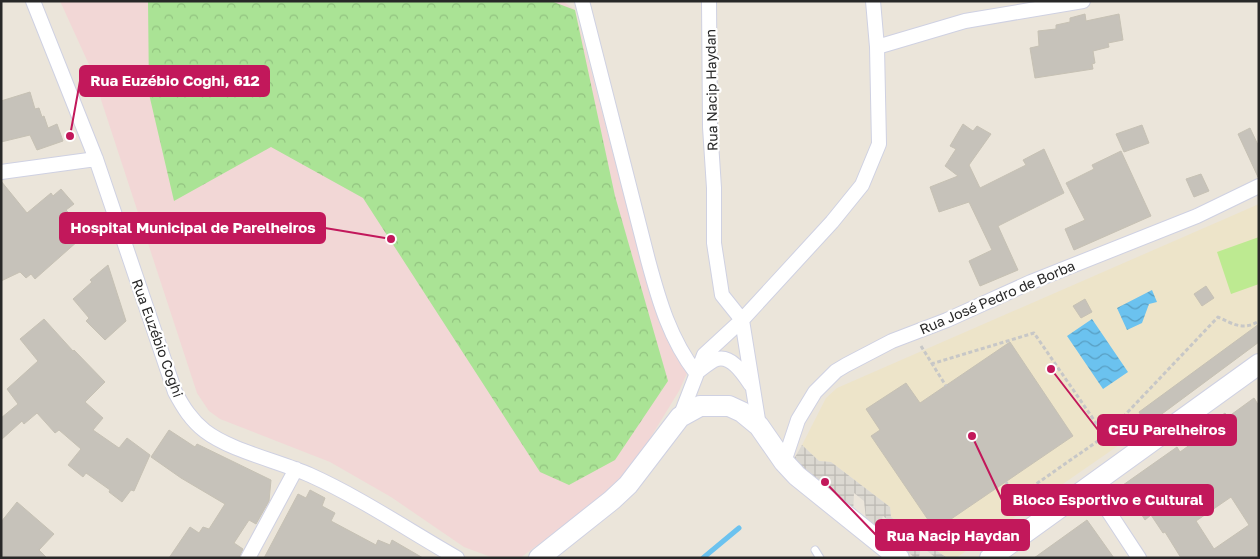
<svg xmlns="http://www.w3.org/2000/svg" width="1260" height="559" font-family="'Golos Text',sans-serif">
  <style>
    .education { fill: #ede4c9 }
    .medical { fill: #f2d7d6 }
    .forest { fill: url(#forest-crowns) }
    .pitch { fill: #bdea91 }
    .plaza { fill: url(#plaza-grid) }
    .water { fill: url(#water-waves) }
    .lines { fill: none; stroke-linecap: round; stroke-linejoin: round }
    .stream { stroke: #6bc2ef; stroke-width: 5 }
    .building { fill: #c6c2ba; stroke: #c6c1b4; fill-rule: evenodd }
    .lane-casing { stroke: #cfd1e2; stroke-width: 9 }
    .street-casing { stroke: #cfd1e2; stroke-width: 16 }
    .secondary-casing { stroke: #cfd1e2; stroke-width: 22 }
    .path { stroke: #c7c7c7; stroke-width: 3; stroke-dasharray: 4 2.5; stroke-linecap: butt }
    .lane { stroke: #fff; stroke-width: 7 }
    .street { stroke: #fff; stroke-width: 14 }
    .secondary { stroke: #fff; stroke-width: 20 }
    .labels { text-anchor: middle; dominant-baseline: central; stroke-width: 4.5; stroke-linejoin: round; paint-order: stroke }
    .street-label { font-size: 14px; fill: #282828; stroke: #fff }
    .leader { fill: none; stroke: #c2185b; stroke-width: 2 }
    .callout-dot { fill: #c2185b; stroke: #fff; stroke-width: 2 }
    .callout { fill: #c2185b; stroke: #c2185b; stroke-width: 2 }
    .callout-label { font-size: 15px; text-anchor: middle; font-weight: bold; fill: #fff }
  </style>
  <defs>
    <pattern id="forest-crowns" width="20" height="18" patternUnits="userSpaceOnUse" patternTransform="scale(1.25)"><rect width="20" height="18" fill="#aae395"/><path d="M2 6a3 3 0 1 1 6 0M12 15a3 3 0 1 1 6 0" fill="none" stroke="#92c380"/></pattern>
    <pattern id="plaza-grid" width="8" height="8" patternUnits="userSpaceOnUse" patternTransform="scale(1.25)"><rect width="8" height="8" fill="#dbd8d1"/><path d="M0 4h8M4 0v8" fill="none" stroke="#bcb9b3"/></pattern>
    <pattern id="water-waves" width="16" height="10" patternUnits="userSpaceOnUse" patternTransform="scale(1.25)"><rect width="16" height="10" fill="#6bc2ef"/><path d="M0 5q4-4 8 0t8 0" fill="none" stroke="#589ec2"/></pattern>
  </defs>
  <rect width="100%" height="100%" fill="#ebe5da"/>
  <!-- education -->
  <path class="education" d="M1259 204V342L1135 434 956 558H947L891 517 890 507 831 462 819 461 802 445 826 398 837 388Z"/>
  <!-- medical -->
  <path class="medical" d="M60 1H563L575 10 651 298 672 349 687 373 679 391 627 476 604 496 520 558 491 557 464 547 391 497 330 462 220 419 209 411 197 393 91 69Z"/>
  <!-- forest -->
  <path class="forest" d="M148 1H551L575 10 615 196 668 381 615 460 569 485 540 472 363 198 271 147 174 201 149 94Z"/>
  <!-- pitch -->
  <path class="pitch" d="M1259 237V284L1231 294 1217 252Z"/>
  <!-- plaza -->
  <path class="plaza" d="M802 445 819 461 831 462 890 507 891 517 947 558H936L921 546 919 558H915L908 552 911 538 899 529 894 541 887 536 889 521 883 516 879 529 866 519 864 501 854 493 853 515 797 471 794 459Z"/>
  <!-- water -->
  <path class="water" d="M1152 290 1157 302 1149 304 1142 323 1127 330 1117 308Z
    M1092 319 1128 372 1103 389 1067 336Z"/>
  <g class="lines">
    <!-- stream -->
    <path class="stream" d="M703 558 739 528"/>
  </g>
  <!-- building -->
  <path class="building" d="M1085 14 1086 21 1119 14 1123 40 1108 43 1109 47 1093 51 1095 63 1092 64 1093 69 1035 78 1030 48 1039 46 1038 31 1056 29V25L1070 22V18Z
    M30 92 35 109 39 108 42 117 44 116 48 128 57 124 63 141 37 150 30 135 1 142V101Z
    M963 124 973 131 977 126 991 134 969 165 980 188 1026 165 1023 160 1044 149 1064 193 998 226 1018 270 980 286 969 261 992 250 969 202 939 212 930 187 958 176 945 166 956 149 950 146Z
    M1142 125 1149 143 1124 152 1116 134Z
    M1250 128 1259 147 1258 177 1238 134Z
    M1121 151 1151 216 1074 250 1065 229 1085 220 1066 183 1094 169 1092 165Z
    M1201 174 1209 191 1194 197 1186 179Z
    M1 181 27 213 51 193 53 196 61 189 74 204 66 210 87 233 35 279 31 274 26 278 20 272 1 281Z
    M108 265 126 321 105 340 86 321 89 318 73 299 92 282 90 280Z
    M1206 286 1214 298 1202 306 1194 294Z
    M1085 299 1092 312 1081 318 1073 306Z
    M44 319 73 351 74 350 105 382 85 402 103 418 93 430 119 448 127 438 150 455 134 491 131 490 122 502 109 492 110 490 86 473 83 477 68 465 81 449 59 430 55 433 37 413 24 424 22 421 1 440V418L18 404 7 389 38 361 20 339Z
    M1259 324V342L1147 425 1139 412Z
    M1010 342 1073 436 935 530 871 436 880 430 866 409 906 383 920 403Z
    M1254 398 1259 406V558H1181L1165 532 1163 533 1151 515 1145 520 1123 485 1177 447 1180 452 1202 436 1199 431 1225 413 1228 417ZM1231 497 1249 525 1214 549 1196 521Z
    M169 430 195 447 197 444 271 480 269 501 256 524 249 520 234 543 243 549 239 558H169L190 527 199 533 203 527 209 529 225 504 181 478 151 457Z
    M310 490 325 498 322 506 335 513 331 521 376 545 378 540 390 545 392 540 423 558H264L298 494 306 498Z
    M17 502 54 534 39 550 47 558H1V522Z
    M1087 520 1114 558H1034Z"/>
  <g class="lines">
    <!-- lane casing -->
    <g class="lane-casing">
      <path id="lane" d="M815 550 820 558"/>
    </g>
    <!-- street casing -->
    <g class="street-casing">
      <path id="street" d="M33 1 96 159 175 392C183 407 191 420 205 431 231 451 279 461 310 475 361 498 408 530 457 558
        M582 1 648 260C659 301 670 339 696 373 702 369 710 361 717 359 732 355 744 375 751 385
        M709 1 710 127 714 188V243L722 295 742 320 759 426
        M877 47 965 21 1083 1
        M1 172 96 159
        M680 417 704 355 742 320 832 222 862 185 879 144 877 47 873 1
        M784 462 798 420 815 392 836 371 846 365 892 341 947 320 1031 282 1197 216 1259 186
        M1091 485 1139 558
        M248 558 296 469"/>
    </g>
    <!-- secondary casing -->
    <g class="secondary-casing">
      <path id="secondary" d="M539 558 612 500 628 485 680 417 700 406H729L742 412 759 426 784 462 797 476 899 558
        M990 558 1259 364"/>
    </g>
    <!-- path -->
    <path class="path" d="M921 346 946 386
      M931 364 1034 333 1105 436 1016 498 1006 482
      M1105 436 1218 317C1233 324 1243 331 1259 321"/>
    <!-- lane -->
    <use href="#lane" class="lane"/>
    <!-- street -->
    <use href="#street" class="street"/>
    <!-- secondary -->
    <use href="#secondary" class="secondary"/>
  </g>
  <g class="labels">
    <!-- street labels -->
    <g class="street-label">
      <text transform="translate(711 90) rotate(-91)">Rua Nacip Haydan</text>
      <text transform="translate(997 297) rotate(-23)">Rua José Pedro de Borba</text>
      <text transform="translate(158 338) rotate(70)">Rua Euzébio Coghi</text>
    </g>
  </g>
  <!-- callouts -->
  <path class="leader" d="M70 136L80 81M391 239L325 228M1051 369L1098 430M972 436L1002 500M825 482L876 535"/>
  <g class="callout-dot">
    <circle cx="70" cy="136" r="5"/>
    <circle cx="391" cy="239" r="5"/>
    <circle cx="1051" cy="369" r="5"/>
    <circle cx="972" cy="436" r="5"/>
    <circle cx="825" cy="482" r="5"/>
  </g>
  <g class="callout">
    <rect x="80" y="66" width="189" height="30" rx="5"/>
    <rect x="60" y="213" width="265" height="30" rx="5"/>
    <rect x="1098" y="415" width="138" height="30" rx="5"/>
    <rect x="1002" y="485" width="211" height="30" rx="5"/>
    <rect x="876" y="520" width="153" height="30" rx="5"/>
  </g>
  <g class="callout-label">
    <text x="175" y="86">Rua Euzébio Coghi, 612</text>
    <text x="193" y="233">Hospital Municipal de Parelheiros</text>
    <text x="1167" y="435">CEU Parelheiros</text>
    <text x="1108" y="505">Bloco Esportivo e Cultural</text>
    <text x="953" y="541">Rua Nacip Haydan</text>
  </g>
  <!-- border -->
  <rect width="1260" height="559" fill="none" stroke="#282828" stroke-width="5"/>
</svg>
